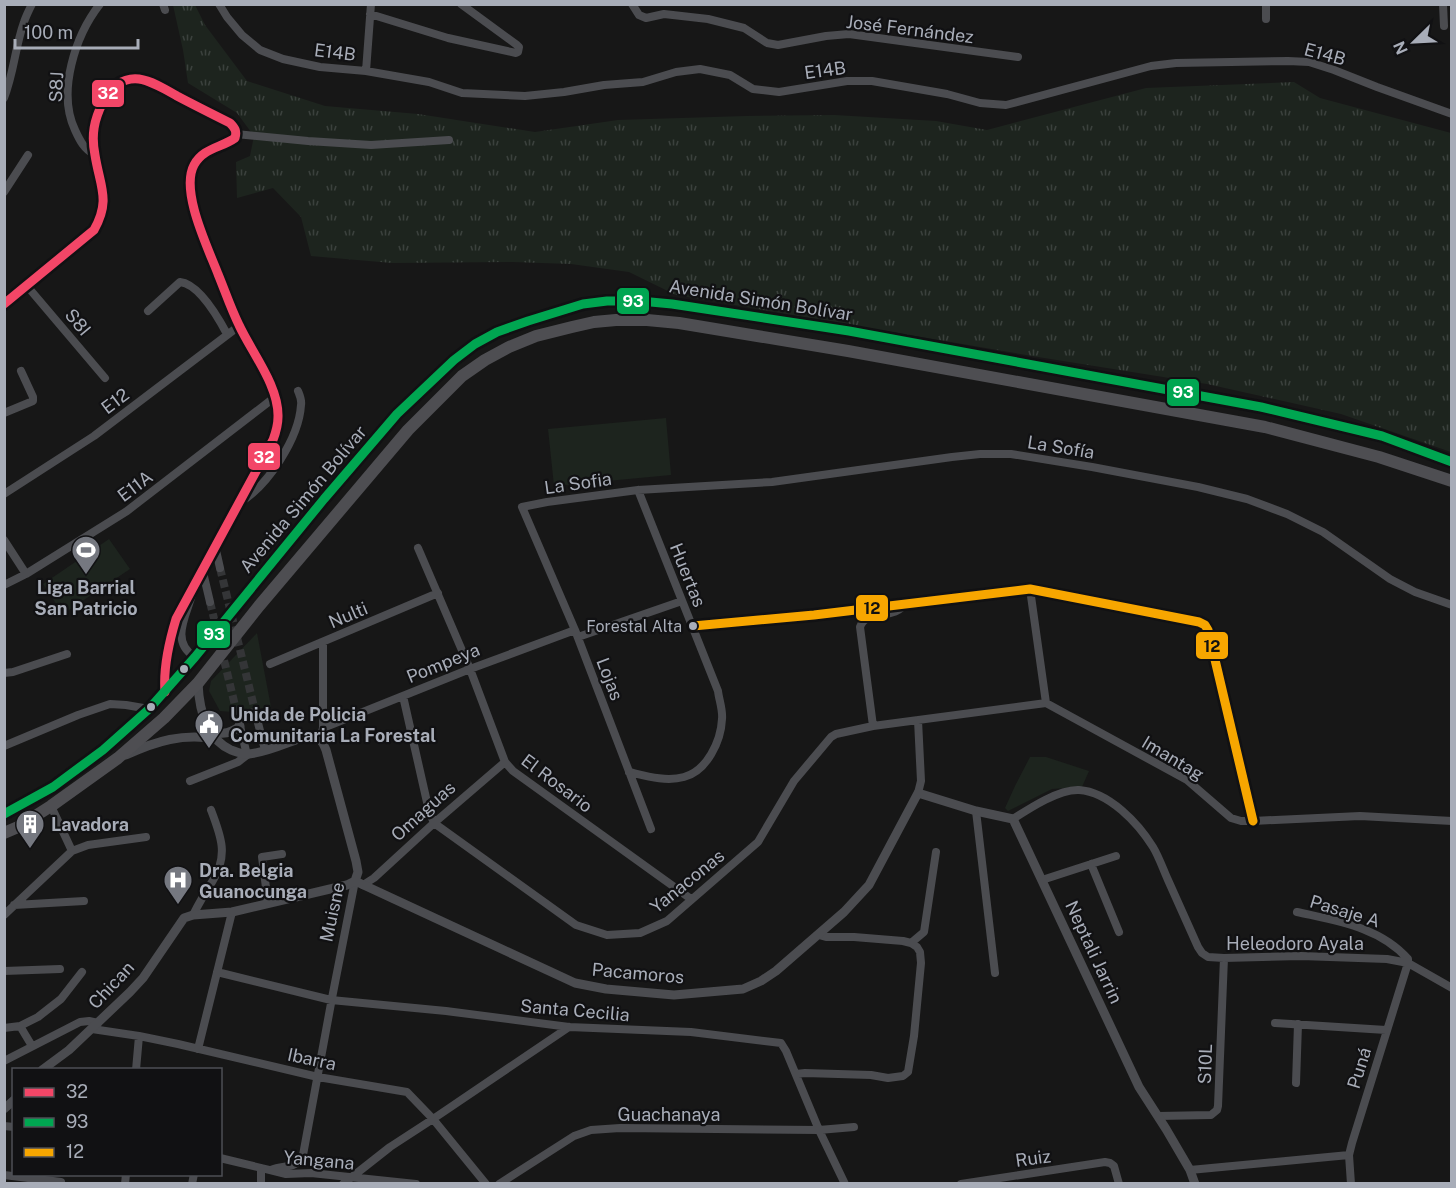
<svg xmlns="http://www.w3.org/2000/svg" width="1456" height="1188" font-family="'Public Sans',sans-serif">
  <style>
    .grass { fill: url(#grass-tufts) }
    .park { fill: #1d241e }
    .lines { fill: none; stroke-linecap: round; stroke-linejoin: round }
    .minor-tunnel { stroke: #343537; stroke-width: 8; stroke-dasharray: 8 4; stroke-linecap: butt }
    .minor { stroke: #4b4c50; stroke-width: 8 }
    .tertiary { stroke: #4b4c50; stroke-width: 9 }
    .trunk { stroke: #4e4e52; stroke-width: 12 }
    .bus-1-casing { stroke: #111113; stroke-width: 14 }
    .bus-2-casing { stroke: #111113; stroke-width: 14 }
    .bus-3-casing { stroke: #111113; stroke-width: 14 }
    .bus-1 { stroke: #f34667; stroke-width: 9 }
    .bus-2 { stroke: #00a651; stroke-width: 9 }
    .bus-3 { stroke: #f7a600; stroke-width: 9 }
    .bus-dot { fill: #a8adb8; stroke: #111113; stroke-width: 2 }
    .labels { text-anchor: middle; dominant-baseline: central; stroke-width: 4.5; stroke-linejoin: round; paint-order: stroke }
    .bus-label { font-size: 16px; fill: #a8adb8; stroke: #111113; text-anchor: end }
    .street-label { font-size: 18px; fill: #a8adb8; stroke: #111113 }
    .poi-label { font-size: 18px; font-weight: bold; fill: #a8adb8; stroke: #111113; text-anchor: start }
    .line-badge { stroke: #111113; stroke-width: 2 }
    .badge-label { font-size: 16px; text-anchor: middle; font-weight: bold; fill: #fff }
    .pale-badge-label { font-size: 16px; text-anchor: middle; font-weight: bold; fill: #111 }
  </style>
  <defs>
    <pattern id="grass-tufts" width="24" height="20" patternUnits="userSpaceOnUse" patternTransform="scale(1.5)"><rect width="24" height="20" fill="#1d241e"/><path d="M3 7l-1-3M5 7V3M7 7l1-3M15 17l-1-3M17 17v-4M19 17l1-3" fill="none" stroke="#3b413d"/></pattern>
  </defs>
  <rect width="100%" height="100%" fill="#171717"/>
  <!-- grass -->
  <path class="grass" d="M173 5H195L205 25 247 81 325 106 418 114 535 132 618 120 747 116 834 115 936 121 987 130 1146 88 1294 82 1320 98 1451 133V452L1341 414 1207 384 1032 356 676 295 629 272 571 264 513 262 392 263 311 256 301 217 273 188 237 198 236 162 250 156 254 136 237 113 188 83 183 50Z"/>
  <!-- park -->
  <path class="park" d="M666 418 671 475 554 486 548 429Z
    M109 539 130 569 63 614 43 584Z
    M257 633 271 707 232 712 220 711 209 691 211 681Z
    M1030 757H1046L1089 771 1082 787 1052 789 1008 811 1005 808 1015 786Z"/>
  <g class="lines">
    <!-- minor-tunnel -->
    <path class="minor-tunnel" d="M220 568 257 719
      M210 602 239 722"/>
    <!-- minor -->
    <path class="minor" d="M163 4 165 10
      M219 4 227 17 242 35 260 50 283 59 320 67 366 71 429 82 462 93 525 96 564 92 604 85 643 82 676 72 700 69 730 75 753 89 779 92 847 81H872L947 94 980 103 1006 105 1151 66 1176 63 1288 61 1309 62 1334 70 1377 87 1452 114
      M632 4 639 15 646 18 664 14 708 19 744 28 767 43 778 45 826 36 849 34 1018 57
      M1443 4 1444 26
      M370 14 448 38 516 53 518 52 519 47 517 45 461 4
      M1266 19V4
      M366 71 371 4
      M4 98C14 73 15 47 24 22 26 16 29 10 32 4
      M236 134 308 141 371 145 449 140
      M95 155C84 149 80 141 75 130 57 92 75 36 100 4
      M4 192 28 155
      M27 286 105 378
      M4 304 94 230C111 200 100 187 95 155 91 135 94 120 103 102 109 88 123 77 139 79 152 81 165 89 177 96 194 105 212 114 230 123 235 128 237 131 235 138 221 148 203 148 194 165 180 191 208 248 218 274 225 291 231 309 239 325 252 353 279 386 278 417 278 425 276 432 273 440L176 619C169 642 163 666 165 690
      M148 311 180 282C199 284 219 319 227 334
      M4 413 33 401V397L21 371
      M4 494 94 436 239 326
      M239 503C268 486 299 438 301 405 302 400 300 396 298 391
      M4 540 26 574
      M215 546 220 568
      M418 548 470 669 505 762 513 771 691 899
      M202 568 210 602
      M4 585 26 574 127 511 275 397
      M1030 589 1046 703
      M192 595C186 616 170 642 195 657
      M693 626 814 615 1030 589 1199 622 1205 625 1208 630 1253 821
      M578 637 682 601
      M270 664 438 593
      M4 673 13 672 67 654
      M403 696 429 811 434 823 576 925 607 935 640 933 667 921 758 842 794 781 831 737 836 734 873 726 1046 703 1187 780 1231 818 1241 821H1253L1360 816 1452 821
      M257 719 265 750
      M873 726 860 627C867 608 896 621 905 603
      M323 728 470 669 575 630
      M320 739 323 728V642
      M4 746 78 715 110 704 126 705 149 709
      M629 772C646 776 666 782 684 777 707 771 721 741 722 719 723 710 719 700 718 691L638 490
      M190 781 238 762 247 755 239 722
      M918 793 921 781 918 720
      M976 811 995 973
      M1013 819C1030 808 1059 789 1079 790 1109 792 1138 823 1153 847 1159 857 1163 869 1168 880 1178 902 1188 925 1198 947L1202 953 1208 957 1224 958 1301 956 1387 959 1408 963 1452 988
      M651 829 575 630 522 507 547 502 638 490 772 482 952 457 980 454H1011L1092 467 1198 487 1247 499 1287 514 1323 532 1390 579 1415 592 1452 605
      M72 851 88 845 146 837
      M1091 864 1119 932
      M1042 880 1116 856
      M363 885 374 878 434 823 505 762
      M268 903 262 857 282 854
      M14 905 84 901
      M1297 912C1337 921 1380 927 1408 959V963L1352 1143 1349 1155 1351 1184
      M4 915 72 851 51 806
      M193 915C199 903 205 893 212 882 229 856 221 836 211 810
      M911 943 924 932 936 852
      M4 971 60 969
      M217 972 331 1000 446 1011 569 1027 691 1032 781 1043 786 1051 819 1130 845 1184
      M1275 1023 1386 1030
      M20 1026 38 1017 61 999 82 972
      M4 1028 20 1026 32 1046
      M92 1029 139 1036 178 1044 318 1077 407 1092 433 1119 486 1184
      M198 1049 232 912
      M4 1061 80 1022 89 1021 98 1023
      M136 1070 139 1036
      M796 1074 805 1073 871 1075 888 1078 903 1076 908 1072 914 1036 921 963 920 952 917 947 911 943 903 941 854 937H826L819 935
      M1296 1083 1298 1024
      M1158 1116 1211 1115 1217 1110 1218 1106 1224 958
      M4 1126 14 1127
      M220 1158 286 1174 311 1173 416 1184
      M261 1168V1184
      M271 1170C284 1164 296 1170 303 1155L332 998 355 881
      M1190 1170 1349 1155
      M4 1175 61 1182
      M125 1184 126 1174
      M192 1184 194 1174
      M343 1184 390 1147 433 1119 569 1027
      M499 1184 574 1136 591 1130 620 1128 819 1130 854 1127
      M961 1184 1105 1162 1110 1163 1114 1166 1119 1184"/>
    <!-- tertiary -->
    <path class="tertiary" d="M198 683C199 708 205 738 231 750 237 752 243 755 249 754 269 752 288 742 307 736 318 735 322 740 326 750L356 861 358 872 355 881
      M210 729C220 736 230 734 240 726
      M126 755C156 741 183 733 216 739
      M355 881 575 983 606 989 674 995 743 989 761 981 776 971 844 912 869 885 918 793 976 811 1013 819 1139 1087 1166 1129 1190 1170 1195 1184
      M42 1070 69 1050 130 992 143 978 184 918 193 915 232 912 347 885 355 881
      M4 1109 14 1100"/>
    <!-- trunk -->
    <path class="trunk" d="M4 814 53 787 103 750 149 709 195 657 324 499 397 414 454 360 475 344 497 332 528 321 583 304 607 301H640L672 304 849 331 1261 407 1382 436 1452 462
      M4 833 18 827 51 806 118 758 164 718 198 683 259 606 408 430 462 376 485 360 509 347 536 336 572 327 594 322 616 320H647L679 323 848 351 1265 427 1379 457 1452 481"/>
    <!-- bus-1 casing -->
    <g class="bus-1-casing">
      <path id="bus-1" d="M4 304 94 230C111 200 100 187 95 155 91 135 94 120 103 102 109 88 123 77 139 79 152 81 165 89 177 96 194 105 212 114 230 123 235 128 237 131 235 138 221 148 203 148 194 165 180 191 208 248 218 274 225 291 231 309 239 325 252 353 279 386 278 417 278 425 276 432 273 440L176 619C169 642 163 667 165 692"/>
    </g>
    <!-- bus-2 casing -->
    <g class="bus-2-casing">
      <path id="bus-2" d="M4 814 53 787 103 750 149 709 195 657 324 499 397 414 454 360 475 344 497 332 528 321 583 304 607 301H640L672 304 849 331 1261 407 1382 436 1452 462"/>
    </g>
    <!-- bus-3 casing -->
    <g class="bus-3-casing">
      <path id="bus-3" d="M693 626 814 615 1030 589 1199 622 1205 625 1208 630 1253 821"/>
    </g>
    <!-- bus-1 -->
    <use href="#bus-1" class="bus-1"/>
    <!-- bus-2 -->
    <use href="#bus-2" class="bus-2"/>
    <!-- bus-3 -->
    <use href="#bus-3" class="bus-3"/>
  </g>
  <!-- icons -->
  <defs>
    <g id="stadium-pin" transform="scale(1.5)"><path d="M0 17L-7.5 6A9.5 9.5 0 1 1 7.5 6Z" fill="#757880" stroke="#111113"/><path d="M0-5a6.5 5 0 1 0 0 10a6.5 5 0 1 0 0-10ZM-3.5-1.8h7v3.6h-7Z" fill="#fff"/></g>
    <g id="civic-pin" transform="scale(1.5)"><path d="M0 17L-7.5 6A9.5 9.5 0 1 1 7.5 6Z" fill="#757880" stroke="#111113"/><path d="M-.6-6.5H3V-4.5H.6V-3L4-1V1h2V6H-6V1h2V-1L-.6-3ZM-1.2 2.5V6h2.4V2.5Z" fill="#fff"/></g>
    <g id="building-pin" transform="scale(1.5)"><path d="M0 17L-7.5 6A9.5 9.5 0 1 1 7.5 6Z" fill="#757880" stroke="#111113"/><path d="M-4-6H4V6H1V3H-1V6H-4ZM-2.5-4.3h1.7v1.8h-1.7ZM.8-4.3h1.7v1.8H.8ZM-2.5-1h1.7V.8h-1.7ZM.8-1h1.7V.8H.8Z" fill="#fff"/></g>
    <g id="hospital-pin" transform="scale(1.5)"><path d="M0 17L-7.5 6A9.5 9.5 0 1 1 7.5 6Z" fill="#757880" stroke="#111113"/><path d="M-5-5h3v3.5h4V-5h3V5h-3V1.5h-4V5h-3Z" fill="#fff"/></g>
  </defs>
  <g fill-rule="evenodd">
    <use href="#stadium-pin" x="86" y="550"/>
    <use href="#civic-pin" x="209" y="724"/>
    <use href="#building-pin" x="30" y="824"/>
    <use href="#hospital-pin" x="178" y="880"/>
  </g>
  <!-- markers -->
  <g class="bus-dot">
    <circle cx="693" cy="626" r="5"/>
    <circle cx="184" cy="669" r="5"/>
    <circle cx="151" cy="707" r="5"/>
  </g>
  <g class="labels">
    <!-- bus labels -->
    <g class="bus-label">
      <text x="682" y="626">Forestal Alta</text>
    </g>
    <!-- street labels -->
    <g class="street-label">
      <text transform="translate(910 29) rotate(7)">José Fernández</text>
      <text transform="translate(335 52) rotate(7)">E14B</text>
      <text transform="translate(1325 54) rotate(15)">E14B</text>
      <text transform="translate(825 70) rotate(-8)">E14B</text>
      <text transform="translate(56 87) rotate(-87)">S8J</text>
      <text transform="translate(761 300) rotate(9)">Avenida Simón Bolívar</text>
      <text transform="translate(78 322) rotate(50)">S8I</text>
      <text transform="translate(115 401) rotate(-37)">E12</text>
      <text transform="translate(1061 447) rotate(9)">La Sofía</text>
      <text transform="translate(578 483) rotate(-8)">La Sofia</text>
      <text transform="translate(135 486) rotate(-37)">E11A</text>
      <text transform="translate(303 499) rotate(-50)">Avenida Simón Bolívar</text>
      <text transform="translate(688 575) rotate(68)">Huertas</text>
      <text transform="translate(348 615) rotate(-23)">Nulti</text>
      <text transform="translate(443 663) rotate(-22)">Pompeya</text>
      <text transform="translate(610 679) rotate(69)">Lojas</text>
      <text transform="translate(1173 758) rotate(31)">Imantag</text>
      <text transform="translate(557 783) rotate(37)">El Rosario</text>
      <text transform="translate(423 811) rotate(-42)">Omaguas</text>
      <text transform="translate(687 881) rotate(-39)">Yanaconas</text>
      <text transform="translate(1345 911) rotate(17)">Pasaje A</text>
      <text transform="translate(332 912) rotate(-78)">Muisne</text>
      <text x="1295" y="943">Heleodoro Ayala</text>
      <text transform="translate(1094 952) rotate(65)">Neptali Jarrin</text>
      <text transform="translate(638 973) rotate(5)">Pacamoros</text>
      <text transform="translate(111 985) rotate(-47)">Chican</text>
      <text transform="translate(575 1010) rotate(5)">Santa Cecilia</text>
      <text transform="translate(312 1059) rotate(12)">Ibarra</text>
      <text transform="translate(1205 1064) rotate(-88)">S10L</text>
      <text transform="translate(1359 1068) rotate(-73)">Puná</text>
      <text x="669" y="1114">Guachanaya</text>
      <text transform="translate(1033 1158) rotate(-8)">Ruiz</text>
      <text transform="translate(319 1160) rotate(5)">Yangana</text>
    </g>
    <!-- poi labels -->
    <g class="poi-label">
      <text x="86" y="587" text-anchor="middle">Liga Barrial<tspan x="86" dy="21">San Patricio</tspan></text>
      <text x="230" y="714">Unida de Policia<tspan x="230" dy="21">Comunitaria La Forestal</tspan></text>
      <text x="51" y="824">Lavadora</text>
      <text x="199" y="870">Dra. Belgia<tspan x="199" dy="21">Guanocunga</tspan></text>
    </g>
  </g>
  <g class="line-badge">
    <rect x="91" y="79" width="34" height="29" rx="6" fill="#f34667"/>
    <rect x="616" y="287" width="34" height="28" rx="6" fill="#00a651"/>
    <rect x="1166" y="378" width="34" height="29" rx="6" fill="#00a651"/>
    <rect x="247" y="442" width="34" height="29" rx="6" fill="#f34667"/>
    <rect x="855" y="594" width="34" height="28" rx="6" fill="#f7a600"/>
    <rect x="196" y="620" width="35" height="29" rx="6" fill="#00a651"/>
    <rect x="1195" y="631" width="34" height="29" rx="6" fill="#f7a600"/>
  </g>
  <g class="badge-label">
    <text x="108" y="99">32</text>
    <text x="633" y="307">93</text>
    <text x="1183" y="398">93</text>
    <text x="264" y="463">32</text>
    <text x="214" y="640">93</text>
  </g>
  <g class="pale-badge-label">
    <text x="872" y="614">12</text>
    <text x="1212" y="652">12</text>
  </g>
  <!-- border -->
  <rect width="1456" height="1188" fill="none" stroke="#a8adb8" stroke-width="12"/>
  <!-- legend -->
  <rect x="12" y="1068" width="210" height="108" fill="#111113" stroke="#4d4f55" stroke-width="1.5"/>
  <rect x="24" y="1088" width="30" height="9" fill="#f34667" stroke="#4d4f55" stroke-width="1.5"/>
  <text x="66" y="1098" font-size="18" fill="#a8adb8">32</text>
  <rect x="24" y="1118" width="30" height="9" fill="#00a651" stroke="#4d4f55" stroke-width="1.5"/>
  <text x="66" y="1128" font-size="18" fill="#a8adb8">93</text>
  <rect x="24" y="1148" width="30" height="9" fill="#f7a600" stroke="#4d4f55" stroke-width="1.5"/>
  <text x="66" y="1158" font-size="18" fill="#a8adb8">12</text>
  <!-- north arrow -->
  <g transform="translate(1414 42) rotate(246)" stroke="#111113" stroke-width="4.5" paint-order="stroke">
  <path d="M0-4.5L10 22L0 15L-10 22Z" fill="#a8adb8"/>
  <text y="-9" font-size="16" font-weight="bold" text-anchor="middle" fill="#a8adb8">N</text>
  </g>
  <!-- scale -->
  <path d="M15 39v9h123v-9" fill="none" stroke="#a8adb8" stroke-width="3"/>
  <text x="24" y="39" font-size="18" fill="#a8adb8" stroke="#111113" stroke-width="4.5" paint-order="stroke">100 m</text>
</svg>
